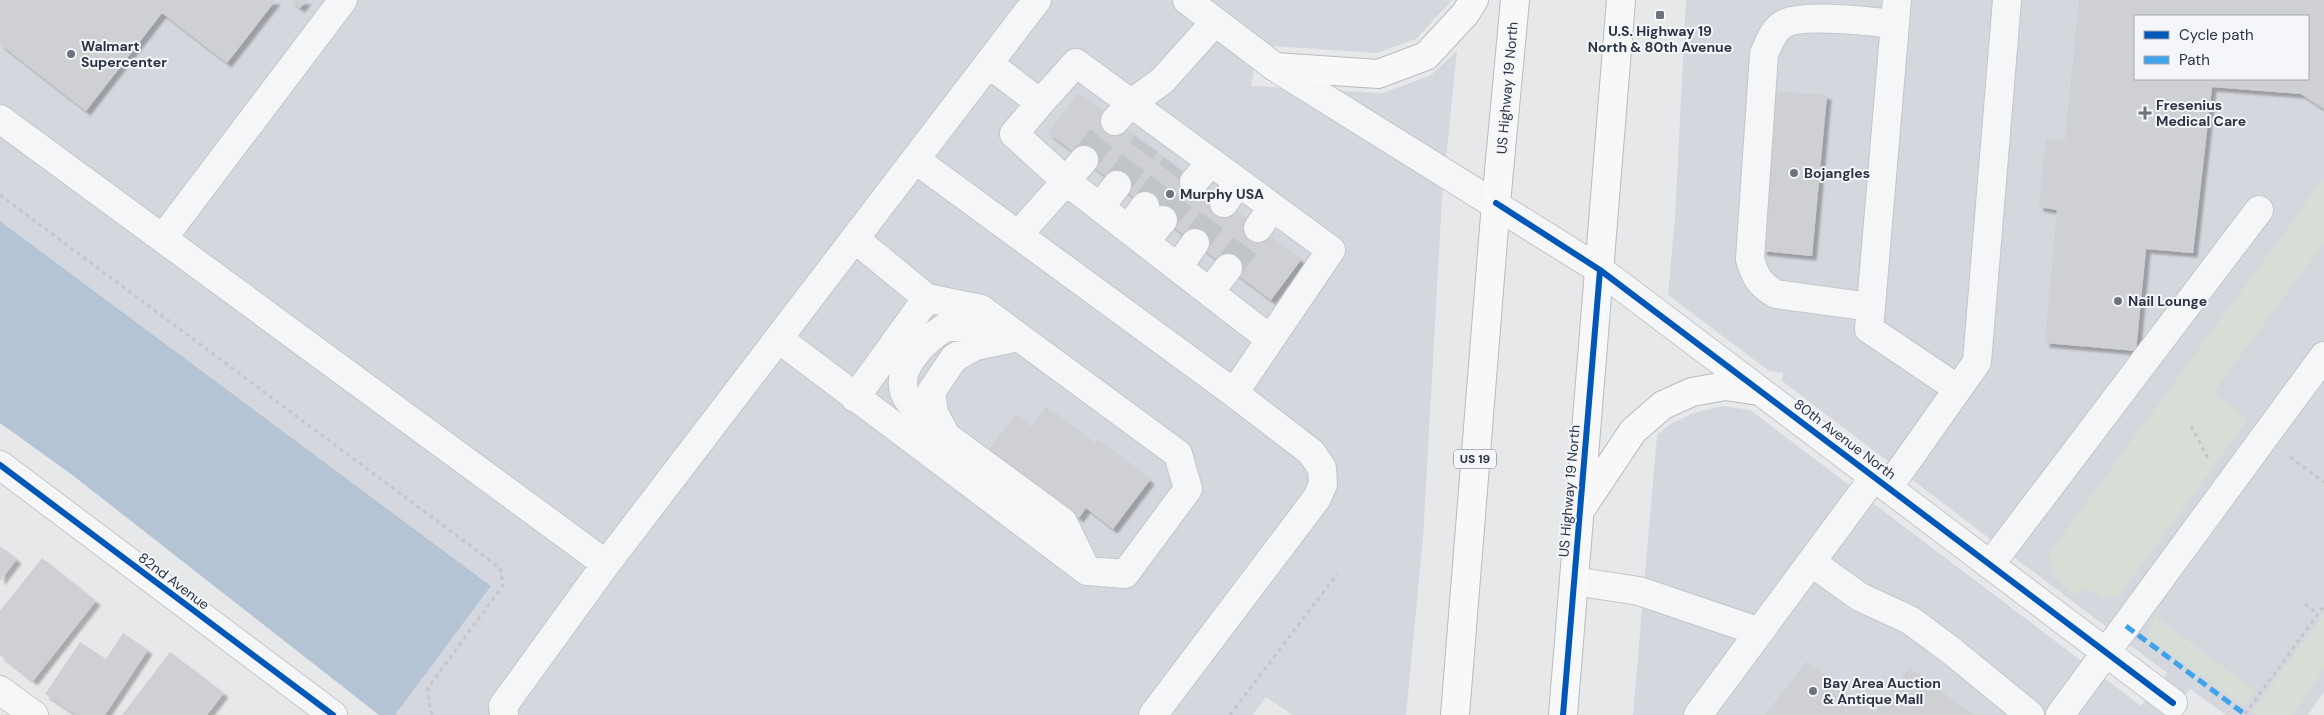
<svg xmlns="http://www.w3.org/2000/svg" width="2324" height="715" font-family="'DM Sans',sans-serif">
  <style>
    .built { fill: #d4d7dd; fill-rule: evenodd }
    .green { fill: #d6ded6 }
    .water { fill: #b4c4d5 }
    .building { fill: #ced0d3; fill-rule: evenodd; filter: url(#shadow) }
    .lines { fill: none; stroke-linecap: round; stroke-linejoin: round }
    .minor-tunnel { stroke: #c1c4c9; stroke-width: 28; stroke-dasharray: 28 14; stroke-linecap: butt }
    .minor-casing { stroke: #c4c6c8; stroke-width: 30 }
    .highway-casing { stroke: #b8bbbf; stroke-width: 30 }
    .path { stroke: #c5c6ca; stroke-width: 3; stroke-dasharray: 4 4; stroke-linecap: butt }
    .minor { stroke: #f5f6f7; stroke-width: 28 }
    .highway { stroke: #f8f8f8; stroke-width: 28 }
    .quiet { stroke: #3ea3ec; stroke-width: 5; stroke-dasharray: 10 5; stroke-linecap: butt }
    .cycleway-casing { stroke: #f4f6f9; stroke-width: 9 }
    .cycleway { stroke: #0057b8; stroke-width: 6 }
    .poi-dot { fill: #6c737f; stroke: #f4f6f9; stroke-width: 2 }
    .labels { text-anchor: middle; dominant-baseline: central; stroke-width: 4; stroke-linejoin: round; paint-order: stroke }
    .shield { fill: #f4f6f9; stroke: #676e7b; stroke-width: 1 }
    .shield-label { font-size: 12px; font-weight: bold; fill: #2b3445 }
    .poi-label { font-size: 14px; font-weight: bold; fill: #2b3445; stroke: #f4f6f9; text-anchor: start }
    .street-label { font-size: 14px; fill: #2b3445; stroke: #f4f6f9 }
  </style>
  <defs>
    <filter id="shadow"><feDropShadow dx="4.5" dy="4.5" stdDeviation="1" flood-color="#0004"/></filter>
  </defs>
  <rect width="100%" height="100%" fill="#e6e8ea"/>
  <!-- built -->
  <path class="built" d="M0 0H1452L1416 39 1377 53 1259 45 1251 86 1383 93 1431 75 1457 51 1442 198 1423 538 1406 715H1293L1266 697 1253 715H395L491 586 0 221Z
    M1686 0H2324V692L2308 715H2226L2190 689 2171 715H1633L1657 435 1672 423 1696 412 1723 406 1750 410 2141 706 2167 673 1782 381 1783 373 1769 371 1668 295 1675 218ZM2135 16H2308V79H2135Z"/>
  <!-- green -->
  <path class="green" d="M2324 178V243L2213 393 2246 418 2245 424 2119 596 2103 599 2084 587 2075 597 2053 575 2049 553Z
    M2324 614V668L2293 715H2256L2252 712Z
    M2155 616 2256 691 2244 707 2147 636Z"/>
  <!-- water -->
  <path class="water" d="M0 221 491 586 395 715H379L71 474 0 423Z"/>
  <!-- building -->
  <path class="building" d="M0 0H276L227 63 162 13 86 111 0 44Z
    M290 0H307L300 8Z
    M2079 0H2324V109L2301 94 2212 87 2193 253 2146 249 2136 351 2045 343 2057 210 2039 207 2046 139 2065 140ZM2135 16H2308V79H2135Z
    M1776 91 1827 95 1812 256 1762 251Z
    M1078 93 1301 260 1271 300 1048 133Z
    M1046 407 1095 444 1098 440 1150 480 1113 529 1086 508 1079 518 989 449 1015 415 1031 427Z
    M0 546 17 559 0 581Z
    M42 558 96 601 33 681 0 655V611Z
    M123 633 148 650 105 715H76L45 694 80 642 106 659Z
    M170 652 224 693 207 715H122Z
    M1806 662 1874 714 1909 668 1972 715H1765Z"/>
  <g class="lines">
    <!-- minor-tunnel -->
    <path class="minor-tunnel" d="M1084 160 1115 121
      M1117 185 1146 144
      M1145 206 1175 166
      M1163 220 1194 182
      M1195 243 1224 203
      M1228 268 1258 228"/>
    <!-- minor casing -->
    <g class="minor-casing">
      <path id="minor" d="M1187 0 1275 67 1600 270 2173 703
        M1897 0 1869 329 1958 389
        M989 64 1040 103 1014 134 1066 181 1084 160
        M1040 103 1076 63 1331 250 1234 393
        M0 119 606 564
        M1115 121 1130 104 1162 81 1215 22
        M916 160 1234 393 1311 452 1322 468 1323 484 1317 498 1153 715
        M1194 182 1211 162
        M1224 203 1238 183
        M1100 207 1117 185
        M1258 228 1272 208
        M1128 229 1145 206
        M1018 235 1066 181 1270 339
        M163 238 343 0
        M1145 242 1163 220
        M1178 267 1195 243
        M1210 292 1228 268
        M1871 307 1776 294C1760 285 1755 277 1750 259L1764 54C1769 43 1772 32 1782 25 1800 12 1871 22 1895 24
        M1019 337 975 346 954 358 931 392 934 413 946 436 1063 522 1084 565
        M779 339 1087 571 1125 574 1188 489 1178 454 981 309 927 298 855 239
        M855 398 927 298
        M941 431C931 422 917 412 909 401 888 373 925 340 947 326L1005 334
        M0 465 333 715
        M1888 488 1977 362 2007 0
        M1811 562 1860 597 1910 620 1953 652 2030 715
        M1990 565 2259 210
        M1574 581 1639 591 1760 632
        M0 690 34 715
        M504 715 503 706 606 564 1037 0
        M1698 715 1874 477
        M2060 715 2324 356"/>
    </g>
    <!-- highway casing -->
    <g class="highway-casing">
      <path id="highway" d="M1275 67 1378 74 1426 56 1465 14 1474 0
        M1581 509 1633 431 1663 405 1692 392 1725 386 1759 391
        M1455 715 1496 203 1515 0
        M1563 715 1621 0"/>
    </g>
    <!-- path -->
    <path class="path" d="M0 195 500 568 503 585 428 688 430 710 433 715
      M2191 426 2208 458
      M2290 457 2324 482
      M2305 604 2318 614
      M2245 714 2324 606
      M1230 715 1337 574"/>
    <!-- minor -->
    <use href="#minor" class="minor"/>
    <!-- highway -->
    <use href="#highway" class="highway"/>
    <!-- quiet -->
    <path class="quiet" d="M2126 626 2246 715"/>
    <!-- cycleway casing -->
    <g class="cycleway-casing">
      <path id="cycleway" d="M1496 203 1600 270 2173 703
        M0 465 333 715
        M1563 715 1600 270"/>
    </g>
    <!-- cycleway -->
    <use href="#cycleway" class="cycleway"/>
  </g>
  <!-- markers -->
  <g class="poi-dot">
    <rect x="1655" y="10" width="10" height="10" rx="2.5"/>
    <circle cx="71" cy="54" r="5"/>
    <path d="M2142.5 105.5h5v5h5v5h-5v5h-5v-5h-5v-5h5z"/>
    <circle cx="1794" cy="173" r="5"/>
    <circle cx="1170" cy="194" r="5"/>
    <circle cx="2118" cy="301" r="5"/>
    <circle cx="1813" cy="691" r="5"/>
  </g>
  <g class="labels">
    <!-- shield labels -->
    <rect class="shield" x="1454" y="449.5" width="42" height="19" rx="4"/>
    <g class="shield-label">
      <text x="1475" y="459">US 19</text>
    </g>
    <!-- poi labels -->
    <g class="poi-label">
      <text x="1660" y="31" text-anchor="middle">U.S. Highway 19<tspan x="1660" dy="16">North &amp; 80th Avenue</tspan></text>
      <text x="81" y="46">Walmart<tspan x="81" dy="16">Supercenter</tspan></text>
      <text x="2156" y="105">Fresenius<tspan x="2156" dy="16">Medical Care</tspan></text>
      <text x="1804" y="173">Bojangles</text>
      <text x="1180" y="194">Murphy USA</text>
      <text x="2128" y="301">Nail Lounge</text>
      <text x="1823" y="683">Bay Area Auction<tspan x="1823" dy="16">&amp; Antique Mall</tspan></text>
    </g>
    <!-- street labels -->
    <g class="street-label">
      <text transform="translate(1507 88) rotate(-85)">US Highway 19 North</text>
      <text transform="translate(1845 439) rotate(37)">80th Avenue North</text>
      <text transform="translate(1569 491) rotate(-85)">US Highway 19 North</text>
      <text transform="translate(174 581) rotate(37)">82nd Avenue</text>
    </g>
  </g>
  <!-- legend -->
  <rect x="2134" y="15" width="175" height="65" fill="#f4f6f9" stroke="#a4a8b1"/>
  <rect x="2144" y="31" width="25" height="8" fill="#0057b8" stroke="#a4a8b1"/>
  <text x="2179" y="40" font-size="15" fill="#2b3445">Cycle path</text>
  <rect x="2144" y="56" width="25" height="8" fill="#3ea3ec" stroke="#a4a8b1"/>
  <text x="2179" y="65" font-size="15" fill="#2b3445">Path</text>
</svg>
